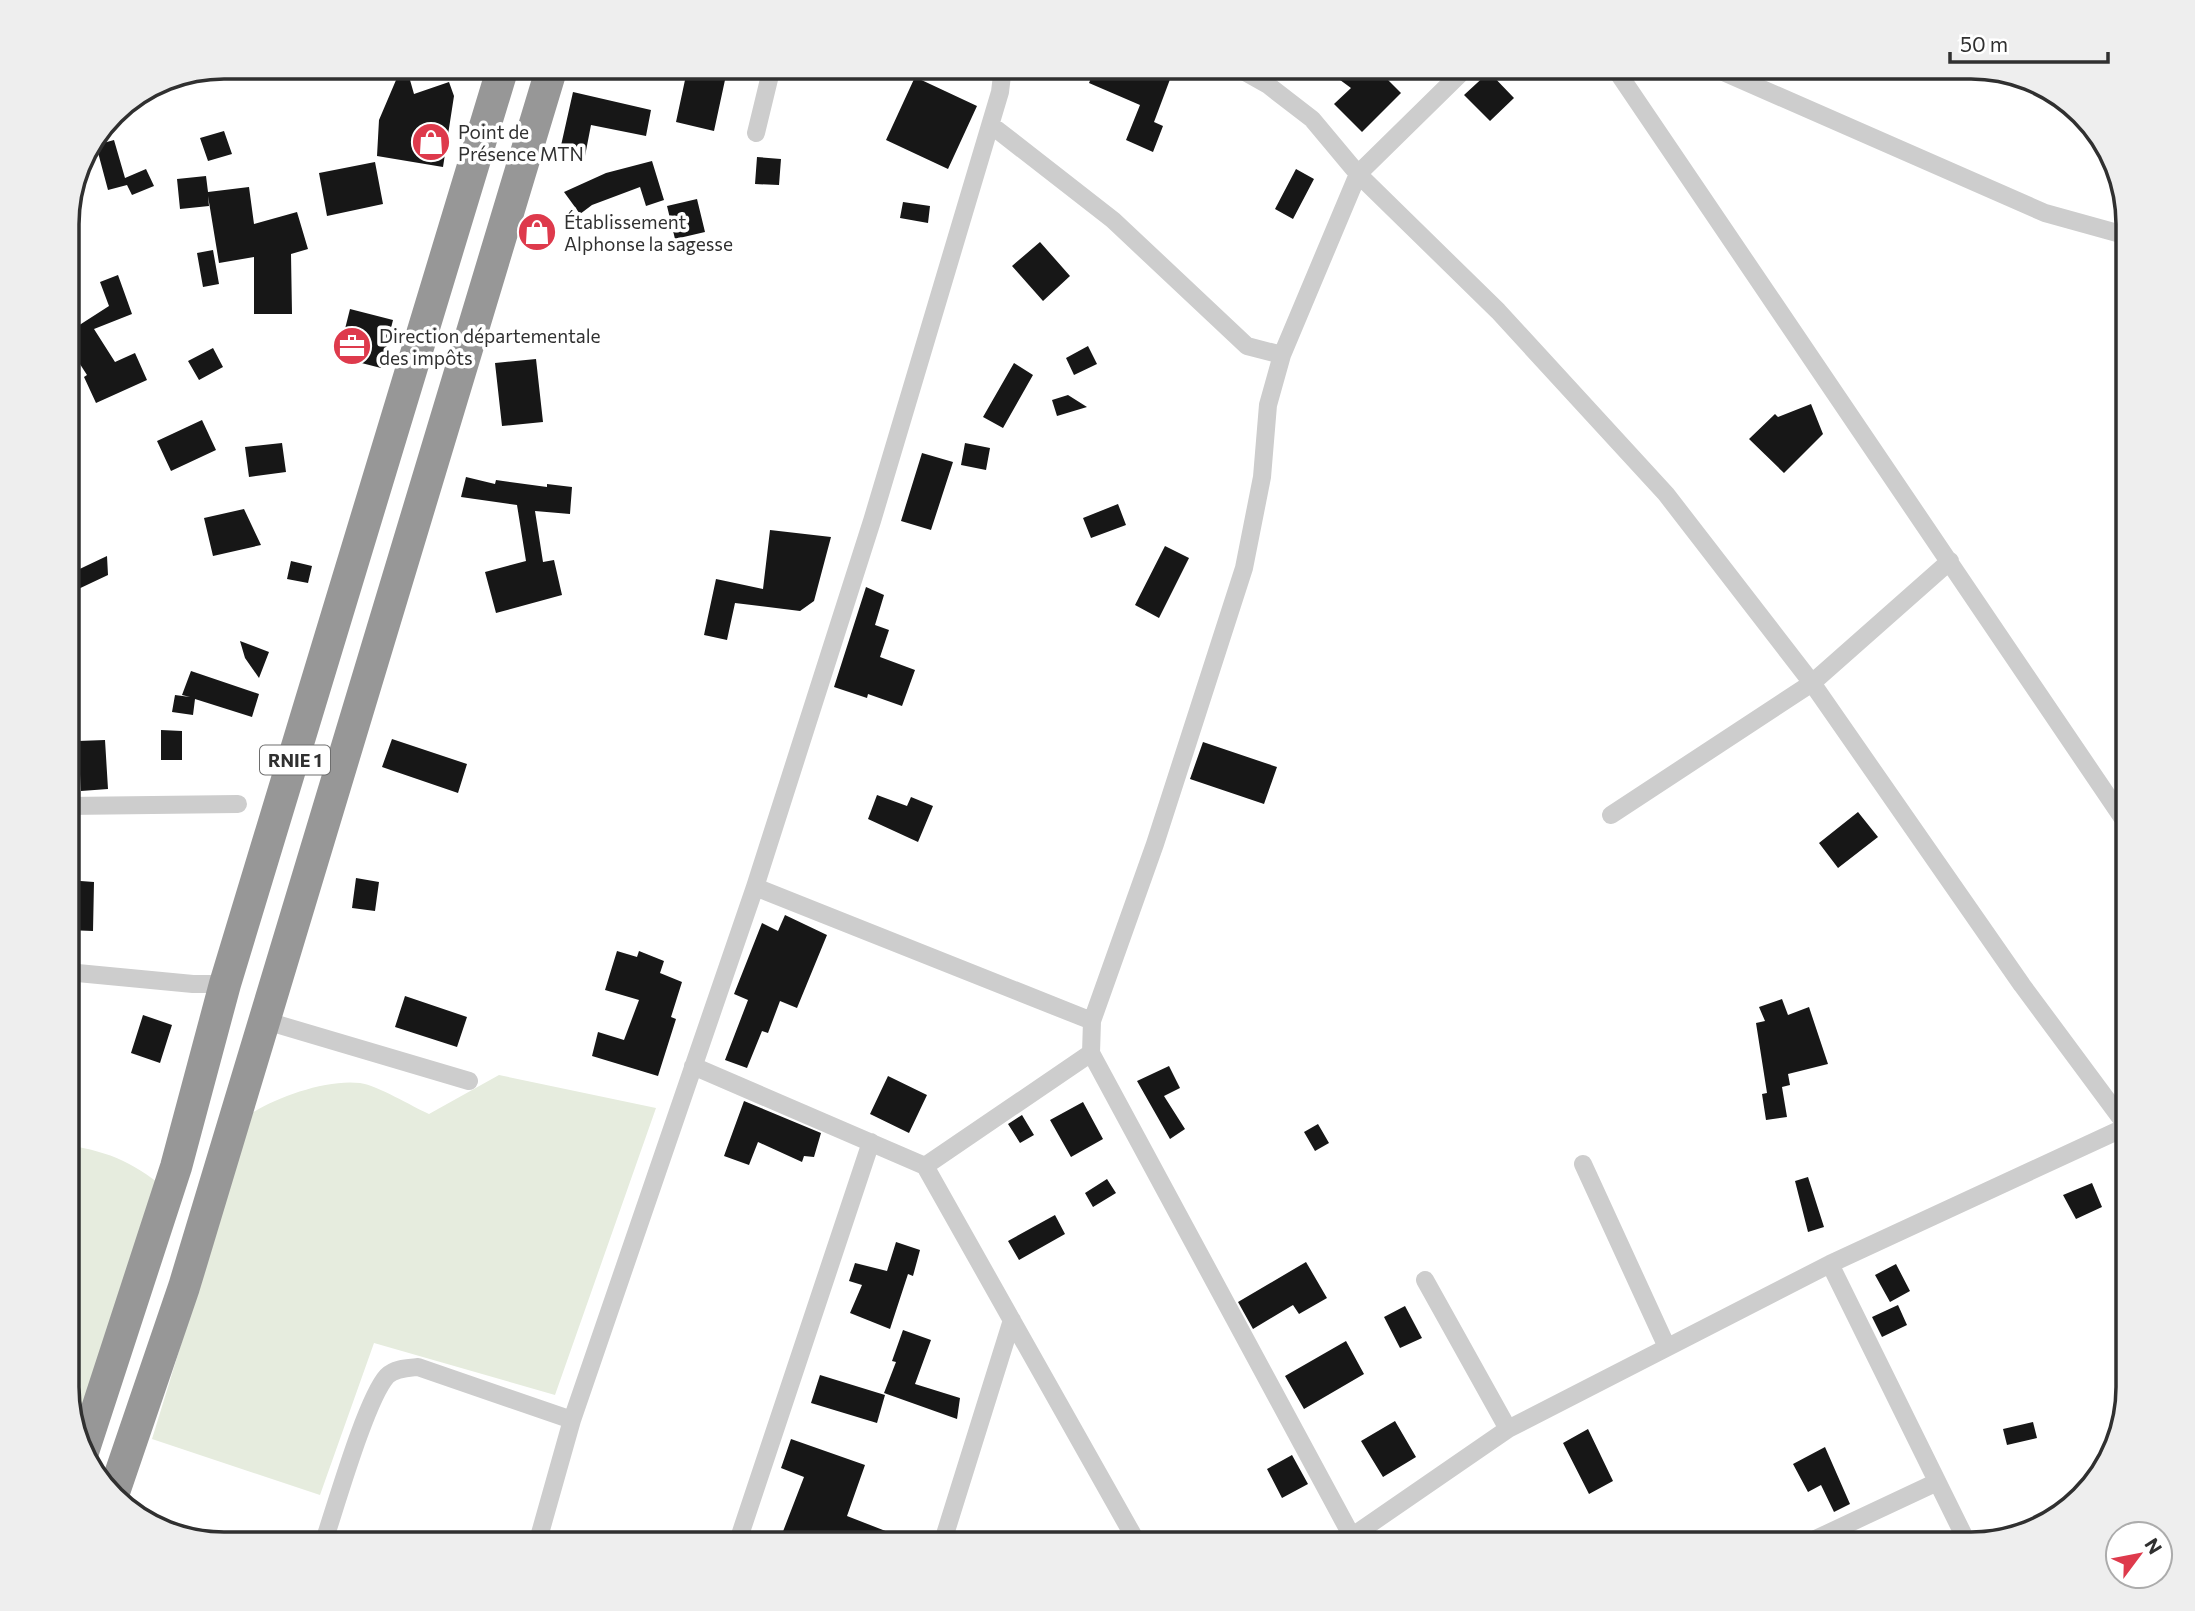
<svg xmlns="http://www.w3.org/2000/svg" width="2195" height="1611" font-family="Commissioner,sans-serif">
  <style>
    .green { fill: #e6ecde }
    .building { fill: #171717 }
    .lines { fill: none; stroke-linecap: round; stroke-linejoin: round }
    .street { stroke: #cdcdcd; stroke-width: 18 }
    .highway { stroke: #979797; stroke-width: 32 }
    .labels { text-anchor: middle; dominant-baseline: central; stroke-width: 7; stroke-linejoin: round; paint-order: stroke }
    .shield { fill: #fff; stroke: #6e6e6e; stroke-width: 2 }
    .shield-label { font-size: 18px; font-weight: bold; fill: #303030 }
    .poi-label { font-size: 19px; fill: #303030; stroke: #fff; text-anchor: start }
    .rim { fill: none; stroke: #303030; stroke-width: 3.5 }
  </style>
  <rect width="100%" height="100%" fill="#fff"/>
  <!-- green -->
  <path class="green" d="M499 1075 656 1108 555 1395 374 1343 320 1495 152 1439 252 1113C279 1096 328 1079 360 1083 379 1086 411 1106 429 1114Z
    M67 1145C112 1152 136 1164 171 1193L81 1443 67 1397Z"/>
  <!-- building -->
  <path class="building" d="M402 66H406L414 94 449 82 454 96 443 167 377 156 379 120Z
    M688 66H728L714 131 676 122Z
    M1096 66H1175L1154 122 1163 126 1153 152 1126 140 1140 105 1089 83Z
    M1345 66H1374L1401 93 1362 132 1334 104 1351 88 1336 77Z
    M1489 72 1514 98 1490 121 1464 95Z
    M915 77 977 106 948 169 886 140Z
    M573 92 651 110 646 136 591 125 585 156 560 150Z
    M224 131 232 154 208 161 200 138Z
    M114 140 125 178 146 169 154 186 132 195 127 185 108 190 96 145Z
    M757 157 781 159 779 185 755 184Z
    M652 161 664 200 646 206 640 187 592 205 580 214 564 192 606 173Z
    M375 162 383 204 327 216 319 173Z
    M1296 169 1314 179 1293 219 1275 209Z
    M206 176 208 192 249 187 254 224 297 212 308 249 291 254 292 314H254V257L219 263 208 196 209 206 180 209 177 179Z
    M697 199 705 232 675 239 667 206Z
    M903 202 930 206 928 223 900 218Z
    M1040 242 1070 276 1043 301 1012 266Z
    M213 250 219 284 203 287 197 253Z
    M118 275 132 314 94 329 115 362 135 353 147 380 96 403 84 377 87 375 67 344V333L109 306 100 282Z
    M350 309 393 320 381 368 338 357Z
    M1088 346 1097 364 1074 375 1066 358Z
    M213 348 223 367 199 380 188 361Z
    M536 359 543 422 502 426 495 363Z
    M1014 363 1033 375 1003 428 983 417Z
    M1068 395 1087 407 1057 416 1052 400Z
    M1811 404 1823 434 1784 473 1749 439 1775 414 1778 417Z
    M202 420 216 450 171 471 157 441Z
    M282 443 286 472 249 477 245 447Z
    M965 443 990 448 986 470 961 465Z
    M922 453 953 462 931 530 901 521Z
    M466 477 495 484 496 480 547 487V484L572 487 570 514 535 511 543 562 554 560 562 595 496 613 485 572 526 561 517 505 461 497Z
    M1118 504 1126 525 1091 538 1083 518Z
    M244 509 261 545 213 556 204 518Z
    M770 530 831 537 814 601 800 611 735 603 727 640 704 635 716 579 763 589Z
    M1165 546 1189 558 1159 618 1135 605Z
    M107 556 108 575 72 592 67 575Z
    M291 561 312 566 308 583 287 579Z
    M866 587 884 595 875 625 889 630 880 657 915 670 902 706 868 694 867 698 834 687Z
    M240 641 269 652 259 678 245 658Z
    M191 671 259 694 252 717 195 699 193 715 172 712 175 695 190 697 182 695Z
    M161 730 182 731V760H161Z
    M392 739 467 764 458 793 382 767Z
    M105 740 108 789 81 791 78 741Z
    M1203 742 1277 767 1264 804 1190 779Z
    M877 795 907 806 911 797 933 806 918 842 868 819Z
    M1858 812 1878 837 1838 868 1819 843Z
    M356 878 379 882 375 911 352 908Z
    M67 880 94 882 93 931 67 930Z
    M785 915 827 935 797 1008 780 1001 768 1033 762 1031 747 1068 725 1060 748 1000 734 994 762 923 778 931Z
    M617 951 637 957 639 951 664 961 660 973 682 982 671 1017 676 1019 658 1076 592 1056 598 1032 624 1040 639 1000 605 990Z
    M405 996 467 1017 457 1047 395 1027Z
    M1782 999 1788 1015 1809 1007 1828 1064 1788 1074 1790 1085 1782 1087 1787 1117 1766 1120 1762 1094 1767 1093 1756 1023 1765 1021 1759 1007Z
    M143 1015 172 1025 160 1063 131 1053Z
    M1169 1066 1180 1088 1164 1096 1185 1129 1170 1139 1137 1081Z
    M888 1076 927 1095 909 1133 870 1114Z
    M744 1101 821 1133 814 1157 804 1156 802 1162 758 1142 749 1165 724 1156Z
    M1083 1102 1103 1139 1071 1157 1050 1120Z
    M1022 1115 1034 1135 1020 1143 1008 1124Z
    M1318 1124 1329 1143 1315 1151 1304 1132Z
    M1808 1177 1824 1227 1808 1232 1795 1181Z
    M1107 1179 1116 1193 1093 1207 1085 1193Z
    M2092 1183 2102 1207 2076 1219 2063 1195Z
    M1055 1215 1065 1234 1019 1260 1008 1241Z
    M896 1242 920 1250 913 1276 908 1274 890 1329 850 1313 862 1285 849 1281 855 1263 887 1271Z
    M1306 1262 1327 1298 1299 1314 1293 1305 1253 1329 1238 1302Z
    M1896 1264 1910 1291 1890 1302 1875 1275Z
    M1898 1305 1907 1325 1882 1337 1872 1317Z
    M1405 1306 1422 1338 1400 1348 1384 1317Z
    M903 1330 931 1340 915 1384 960 1398 957 1419 884 1393 896 1362 892 1361Z
    M1346 1341 1364 1374 1304 1409 1285 1376Z
    M820 1375 885 1395 877 1423 811 1403Z
    M1395 1421 1416 1457 1383 1477 1361 1441Z
    M2033 1422 2037 1438 2007 1445 2003 1429Z
    M1588 1429 1613 1481 1589 1494 1563 1443Z
    M791 1439 865 1465 847 1516 919 1544H809L782 1534 804 1477 781 1468Z
    M1825 1447 1850 1504 1834 1512 1821 1485 1808 1492 1793 1464Z
    M1292 1455 1308 1484 1282 1498 1267 1469Z"/>
  <g class="lines">
    <!-- street -->
    <path class="street" d="M1236 67 1268 85 1312 119 1358 174 1498 311 1666 494 1812 683 2022 985 2128 1128
      M1614 67 2128 826
      M1712 67 2045 213 2128 236
      M991 125 1113 220 1247 346 1282 355
      M756 133 772 67
      M67 806 238 804
      M1611 815 1812 683 1950 561
      M755 887 1092 1021
      M67 972 193 984H225
      M263 1020 469 1081
      M693 1066 925 1166 1138 1544
      M1583 1164 1666 1345
      M925 1166 1091 1053
      M1830 1264 2128 1126
      M1425 1280 1508 1429
      M323 1544C335 1509 366 1399 387 1376 395 1368 408 1368 418 1367L572 1420
      M537 1544 572 1420 755 887 872 521 1000 92 1003 67
      M737 1544 871 1142
      M942 1544 1012 1320
      M1341 1544 1508 1429 1830 1264 1968 1544
      M1356 1544 1091 1053 1092 1021 1155 844 1244 568 1262 477 1268 405 1282 355 1358 174 1467 67
      M1805 1544 1935 1483"/>
    <!-- highway -->
    <path class="highway" d="M83 1452 176 1167 225 984 503 67
      M113 1495 184 1287 552 67"/>
  </g>
  <!-- icons -->
  <defs>
    <g id="shop-disc" transform="scale(2.0125)"><circle r="9.5" fill="#de3a4c" stroke="#fff"/><path d="M-5-2.5h2.3a2.7 3.5 0 0 1 5.4 0H5L5.5 6h-11ZM-1.5-2.5h3a1.5 2.3 0 0 0-3 0Z" fill="#fff"/></g>
    <g id="office-disc" transform="scale(2.0125)"><circle r="9.5" fill="#de3a4c" stroke="#fff"/><path d="M-6-3h4V-5.5h4V-3h4V5H-6ZM-1-4.5V-3h2v-1.5ZM-6 0V1H6V0Z" fill="#fff"/></g>
  </defs>
  <g fill-rule="evenodd">
    <use href="#shop-disc" x="431" y="142"/>
    <use href="#shop-disc" x="537" y="232"/>
    <use href="#office-disc" x="352" y="346"/>
  </g>
  <g class="labels">
    <!-- shield labels -->
    <rect class="shield" x="260" y="745.5" width="70" height="29" rx="5"/>
    <g class="shield-label">
      <text x="295" y="760">RNIE 1</text>
    </g>
    <!-- poi labels -->
    <g class="poi-label">
      <text x="458" y="131">Point de<tspan x="458" dy="22">Présence MTN</tspan></text>
      <text x="564" y="221">Établissement<tspan x="564" dy="22">Alphonse la sagesse</tspan></text>
      <text x="379" y="335">Direction départementale<tspan x="379" dy="22">des impôts</tspan></text>
    </g>
  </g>
  <!-- crop -->
  <path d="M0 0H2195V1611H0ZM224 79H1971A145 145 0 0 1 2116 224V1387A145 145 0 0 1 1971 1532H224A145 145 0 0 1 79 1387V224A145 145 0 0 1 224 79Z" fill="#eee" fill-rule="evenodd"/>
  <path class="rim" d="M224 79H1971A145 145 0 0 1 2116 224V1387A145 145 0 0 1 1971 1532H224A145 145 0 0 1 79 1387V224A145 145 0 0 1 224 79Z"/>
  <!-- north arrow -->
  <g transform="translate(2139 1555) rotate(58)"><circle r="33" fill="#ffffff" stroke="#acacac" stroke-width="2"/>
  <path d="M0-5L12 26L0 18L-12 26Z" fill="#de3a4c"/>
  <text y="-10" font-size="19" font-weight="bold" text-anchor="middle" fill="#303030">N</text>
  </g>
  <!-- scale -->
  <path d="M1950 52v10h158v-10" fill="none" stroke="#303030" stroke-width="3.5"/>
  <text x="1960" y="52" font-size="21" fill="#303030" stroke="#ffffff" stroke-width="5" paint-order="stroke">50 m</text>
</svg>
